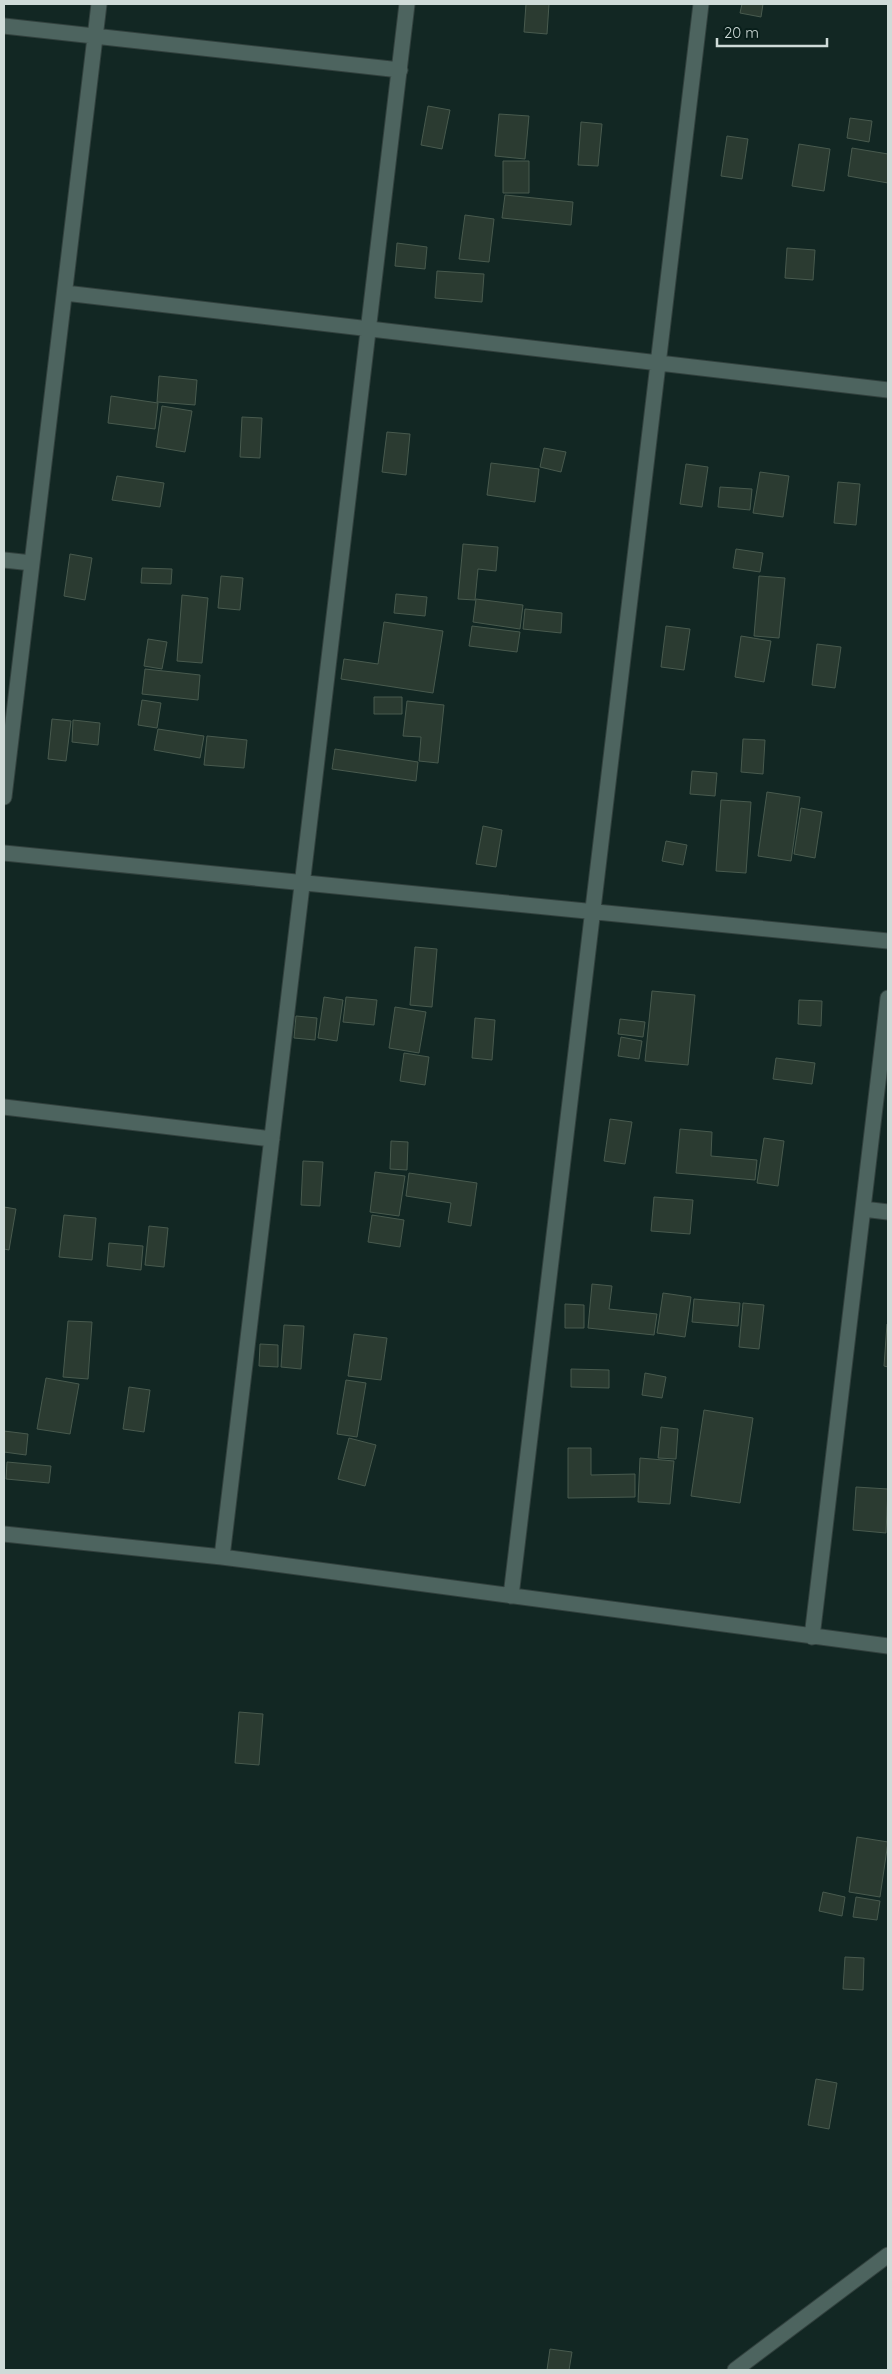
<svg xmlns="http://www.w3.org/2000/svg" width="892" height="2374" font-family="Quicksand,sans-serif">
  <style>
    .building { fill: #2b3b31; stroke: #485a4e }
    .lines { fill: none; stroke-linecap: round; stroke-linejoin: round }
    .minor-casing { stroke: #32413e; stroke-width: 17 }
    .minor { stroke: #4d645f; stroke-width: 15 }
  </style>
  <rect width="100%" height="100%" fill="#122723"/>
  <!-- building -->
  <path class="building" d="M526 4H549L547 34 524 32Z
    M742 4H763L761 17 740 13Z
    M428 106 450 110 442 149 421 145Z
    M499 114 529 116 525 159 495 156Z
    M850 118 872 121 869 142 847 138Z
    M581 122 602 124 598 166 578 165Z
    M727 136 748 139 742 179 721 176Z
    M799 144 830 149 824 191 792 186Z
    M852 148 888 154V183L848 176Z
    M503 161H529V193H503Z
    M505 195 573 202 571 225 502 218Z
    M465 215 494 219 489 262 459 259Z
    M397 243 427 247 425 269 395 266Z
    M787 248 815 250 813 280 785 278Z
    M437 271 484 274 482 302 435 298Z
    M159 376 197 380 195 405 157 402Z
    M111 396 158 403 155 429 108 423Z
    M162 406 192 411 185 452 156 447Z
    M242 417 262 418 260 458 240 457Z
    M387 432 410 434 406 475 382 472Z
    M544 448 566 452 561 472 540 467Z
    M491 463 539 469 535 502 487 495Z
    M686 464 708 467 702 507 680 504Z
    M760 472 789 476 783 517 753 513Z
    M117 476 164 483 160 507 112 500Z
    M838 482 860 484 856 525 834 523Z
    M720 487 752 489 750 510 718 507Z
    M463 544 498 547 496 571 478 569 475 600 458 599Z
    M736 549 763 553 760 572 733 568Z
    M70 554 92 558 85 600 64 596Z
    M142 568 172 569 171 584 141 583Z
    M221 576 243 578 240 610 218 608Z
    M759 576 785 578 779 638 754 636Z
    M396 594 427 597 425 616 394 613Z
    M182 595 208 598 202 663 177 661Z
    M476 599 523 605 520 629 473 622Z
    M525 609 562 613 561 633 523 629Z
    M384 622 443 631 433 693 341 679 344 659 378 664Z
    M472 626 520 632 517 652 469 646Z
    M666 626 690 629 684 670 661 667Z
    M741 636 771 641 764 682 735 677Z
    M148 639 167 642 162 669 144 666Z
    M817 644 841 647 835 688 812 685Z
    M145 669 200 675 198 700 142 694Z
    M374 697H402V714H374Z
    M142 700 161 703 157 728 138 725Z
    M407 701 444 705 438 763 419 761 421 737 403 736Z
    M52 719 71 721 66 761 48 759Z
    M73 720 100 723 98 745 72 742Z
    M158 729 204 736 200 758 154 750Z
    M207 736 247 740 244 768 204 765Z
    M743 739 765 740 763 774 741 772Z
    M335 749 418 762 416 781 332 769Z
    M692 771 717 773 715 796 690 794Z
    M767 792 800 797 791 861 758 856Z
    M721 800 751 802 746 873 716 871Z
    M801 808 822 812 815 858 794 854Z
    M483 826 502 830 496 867 476 864Z
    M666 841 687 845 683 865 662 861Z
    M415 947 437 949 432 1007 410 1005Z
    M652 991 695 995 688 1065 645 1061Z
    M324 997 343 1000 337 1041 318 1038Z
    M346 997 377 1000 374 1025 343 1022Z
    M799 1000 822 1001 821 1026 798 1024Z
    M395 1007 426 1012 419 1053 389 1048Z
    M296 1016 317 1018 315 1040 294 1038Z
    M475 1018 495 1020 492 1060 472 1058Z
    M620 1019 645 1022 643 1037 618 1034Z
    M621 1037 642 1041 639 1059 618 1056Z
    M404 1053 429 1057 425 1085 400 1081Z
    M776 1058 815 1063 812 1084 773 1079Z
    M610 1119 632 1122 625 1164 604 1161Z
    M680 1129 712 1132 711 1156 757 1160 755 1180 676 1173Z
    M764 1138 784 1141 778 1186 757 1183Z
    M391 1141 408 1142 407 1170 390 1169Z
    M303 1161 323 1162 320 1206 301 1205Z
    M375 1172 405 1176 399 1216 370 1212Z
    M409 1173 477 1183 471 1226 448 1222 451 1203 406 1196Z
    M654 1197 693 1200 690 1234 651 1231Z
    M4 1207 16 1209 9 1250 4 1249Z
    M64 1215 96 1218 92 1260 59 1257Z
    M372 1215 404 1220 400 1247 368 1242Z
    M149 1226 168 1228 164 1267 145 1265Z
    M109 1243 143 1246 141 1270 107 1266Z
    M592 1284 612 1286 609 1309 657 1314 654 1335 588 1328Z
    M663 1293 691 1297 685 1337 657 1333Z
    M694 1299 740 1303 738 1326 692 1322Z
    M743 1303 764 1305 759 1349 739 1347Z
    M565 1304 584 1305V1328H565Z
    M68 1321 92 1322 88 1379 63 1377Z
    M887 1324H888V1367L884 1366Z
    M284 1325 304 1326 301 1369 281 1367Z
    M354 1334 387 1338 381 1380 348 1376Z
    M260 1344 278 1345V1367L259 1366Z
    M571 1369 609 1370V1388L571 1387Z
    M645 1373 666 1377 662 1398 642 1395Z
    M46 1378 79 1384 70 1434 37 1429Z
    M346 1380 366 1383 357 1437 337 1434Z
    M129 1387 150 1390 144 1432 123 1429Z
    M704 1410 753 1418 740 1503 691 1496Z
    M661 1427 678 1429 676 1459 658 1458Z
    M4 1431 28 1434 26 1455 4 1452Z
    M349 1438 376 1445 365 1486 338 1479Z
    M568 1448H591V1475L635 1474V1497L568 1498Z
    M640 1458 674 1461 670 1504 638 1502Z
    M7 1462 51 1466 49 1483 6 1479Z
    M856 1487 888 1489 886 1533 853 1530Z
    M239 1712 263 1714 259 1765 235 1763Z
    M857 1837 888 1842 880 1897 849 1892Z
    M823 1892 845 1897 842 1916 819 1911Z
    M856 1897 880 1901 877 1920 853 1917Z
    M845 1957 864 1958 863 1990 843 1989Z
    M816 2079 837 2083 829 2129 808 2125Z
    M550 2349 572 2352 569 2370H547Z"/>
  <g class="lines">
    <!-- minor casing -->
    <g class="minor-casing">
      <path id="minor" d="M4 26 400 70
        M65 293 888 390
        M4 560 32 563
        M4 797 99 4
        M4 853 888 941
        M4 1107 272 1139
        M863 1209 888 1212
        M4 1534 222 1557 888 1646
        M222 1557 407 4
        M511 1596 701 4
        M812 1637 888 998
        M735 2370 888 2255"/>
    </g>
    <!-- minor -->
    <use href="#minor" class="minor"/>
  </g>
  <!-- border -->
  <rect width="892" height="2374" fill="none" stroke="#cfdbd8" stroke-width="10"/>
  <!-- scale -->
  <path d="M717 38v8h110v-8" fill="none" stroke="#cfdbd8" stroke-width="2.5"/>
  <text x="724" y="38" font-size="15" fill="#cfdbd8" stroke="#081e1a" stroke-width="4" paint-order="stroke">20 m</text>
</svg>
